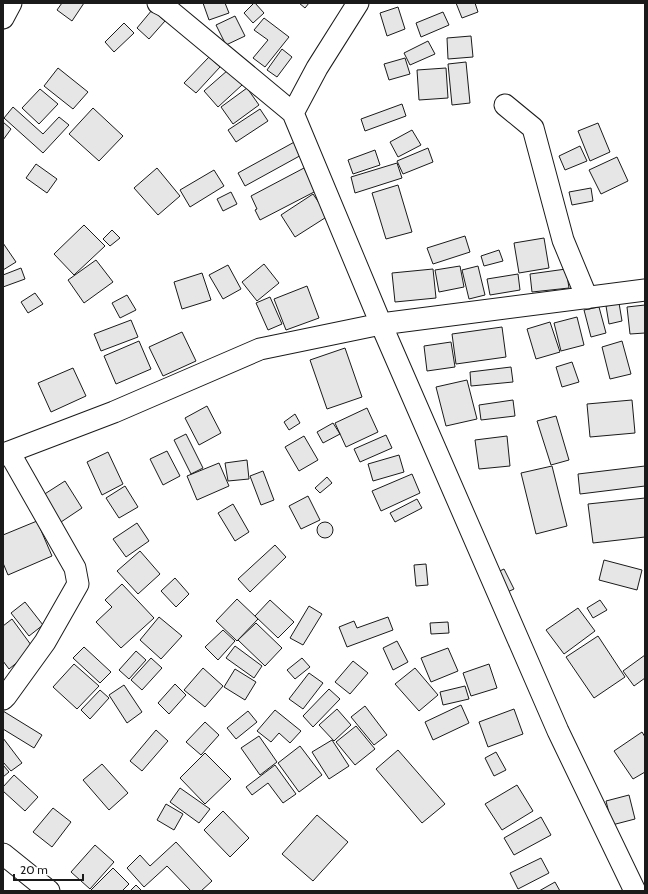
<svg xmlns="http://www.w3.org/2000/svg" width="648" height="894" font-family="Cabin,sans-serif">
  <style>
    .building { fill: #e6e6e6; stroke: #1a1a1a }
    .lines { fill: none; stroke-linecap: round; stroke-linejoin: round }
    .minor-casing { stroke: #1a1a1a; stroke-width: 23 }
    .minor { stroke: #fff; stroke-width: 21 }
  </style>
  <rect width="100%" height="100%" fill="#fff"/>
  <!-- building -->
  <path class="building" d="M62 3H84L72 21 57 10Z
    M203 3H225L229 13 209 20Z
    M254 3H255L264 13 253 23 244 13Z
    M299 3H309L305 8Z
    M456 3H475L478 12 462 18Z
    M398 7 405 29 387 36 380 13Z
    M152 10 165 21 149 39 137 28Z
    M443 12 449 25 421 37 416 23Z
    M235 16 245 36 226 45 216 25Z
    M264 18 289 37 265 67 253 58 268 40 254 30Z
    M124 23 134 33 114 52 105 42Z
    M471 36 473 57 448 59 447 38Z
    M428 41 435 54 410 65 404 53Z
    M282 49 292 57 277 77 267 70Z
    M209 57 220 67 196 93 184 83Z
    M405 58 410 74 389 80 384 64Z
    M466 62 470 103 452 105 448 64Z
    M58 68 88 92 73 109 44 86Z
    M446 68 448 98 419 100 417 70Z
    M228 70 242 85 218 107 204 91Z
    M247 88 259 105 233 124 221 107Z
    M40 89 58 104 39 124 22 108Z
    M402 104 406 116 365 131 361 119Z
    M13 107 43 134 59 117 69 125 43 153 4 118Z
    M93 108 123 136 99 161 69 134Z
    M260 109 268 121 236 142 228 130Z
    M3 122 11 129 3 140Z
    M598 123 610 152 590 161 578 131Z
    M412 130 421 145 398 157 390 142Z
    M298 140 305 153 245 186 238 173Z
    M580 146 587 161 565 170 559 156Z
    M428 148 433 162 403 174 397 161Z
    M375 150 380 165 353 174 348 160Z
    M617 157 628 181 601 194 589 170Z
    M397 163 402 178 355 193 351 177Z
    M36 164 57 179 47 193 26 178Z
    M157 168 180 196 158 215 134 188Z
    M304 168 316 191 260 220 255 210 257 209 251 196Z
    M214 170 224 186 190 207 180 190Z
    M398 185 412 232 386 239 372 193Z
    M591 188 593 201 572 205 569 192Z
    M231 192 237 204 223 211 217 199Z
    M313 194 328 216 295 237 281 215Z
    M84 225 105 246 74 275 54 254Z
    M112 230 120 238 110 246 103 239Z
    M465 236 470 252 433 264 427 248Z
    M544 238 549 268 519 273 514 243Z
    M3 243 16 262 3 270Z
    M499 250 503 261 484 266 481 256Z
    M96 260 113 282 84 303 68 280Z
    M264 264 279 283 257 301 242 282Z
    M228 265 241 289 223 299 209 275Z
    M460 266 464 287 439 292 435 270Z
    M478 266 485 295 469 299 462 270Z
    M21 268 25 279 3 287V275Z
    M433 269 436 298 395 302 392 273Z
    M566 269 569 288 532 292 530 274Z
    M202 273 211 300 182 309 174 282Z
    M518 274 520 290 490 295 487 279Z
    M307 286 319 318 286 330 274 299Z
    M35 293 43 304 28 313 21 302Z
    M127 295 136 310 120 318 112 303Z
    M270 297 282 324 268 330 256 303Z
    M619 303 622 321 609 324 606 306Z
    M645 305V333L630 334 627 307Z
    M599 307 606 333 591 337 584 310Z
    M577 317 584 345 561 351 554 323Z
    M131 320 138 337 101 351 94 334Z
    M550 322 560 352 536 359 527 329Z
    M502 327 506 357 456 364 452 334Z
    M182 332 196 361 163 376 149 347Z
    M139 341 151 369 116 384 104 356Z
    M622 341 631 374 610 379 602 347Z
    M451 342 455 367 427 371 424 346Z
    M345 348 362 397 327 409 310 360Z
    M572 362 579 382 562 387 556 367Z
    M511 367 513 382 471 386 470 372Z
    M73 368 86 396 51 412 38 383Z
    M467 380 477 419 446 426 436 387Z
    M513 400 515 416 481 420 479 405Z
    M632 400 635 433 590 437 587 404Z
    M207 406 221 433 199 445 185 418Z
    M367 408 378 432 346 447 335 423Z
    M295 414 300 423 289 430 284 422Z
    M556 416 569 460 551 465 537 421Z
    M333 423 340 434 323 443 317 432Z
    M186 434 203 468 191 474 174 440Z
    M386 435 392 448 360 462 354 449Z
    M304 436 318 460 299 471 285 447Z
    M507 436 510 466 479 469 475 440Z
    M167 451 180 476 163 485 150 459Z
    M108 452 123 484 102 495 87 462Z
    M399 455 404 472 373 481 368 464Z
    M247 460 249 479 228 481 225 463Z
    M219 463 229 486 197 500 187 476Z
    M552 466 567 526 536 534 521 473Z
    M645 466V486L580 494 578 474Z
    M263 471 274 500 261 505 250 476Z
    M412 474 420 493 381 511 372 491Z
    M327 477 332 483 320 493 315 488Z
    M65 481 82 508 58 524 40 497Z
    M125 486 138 507 119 518 106 498Z
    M308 496 320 520 301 529 289 506Z
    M645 498V537L593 543 588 504Z
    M417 499 422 508 395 522 390 513Z
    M233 504 249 532 235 541 218 513Z
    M37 521 52 556 8 575 3 563V535Z
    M317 530a8 8 0 1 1 16 0a8 8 0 1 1-16 0Z
    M137 523 149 541 126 557 113 539Z
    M275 545 286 557 250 592 238 579Z
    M140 551 160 574 138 594 117 571Z
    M604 560 642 570 637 590 599 580Z
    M426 564 428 585 416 586 414 565Z
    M504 569 514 589 501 595 491 575Z
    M175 578 189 594 176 607 161 591Z
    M122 584 154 618 121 648 96 622 112 607 105 600Z
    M237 599 258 619 237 641 216 621Z
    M270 600 294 622 278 638 255 616Z
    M600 600 607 610 593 618 587 608Z
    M25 602 43 625 29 636 11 613Z
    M309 606 322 614 303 645 290 638Z
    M578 608 595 631 564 654 546 630Z
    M159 617 182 636 161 659 140 640Z
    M388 617 393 630 347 647 339 627 354 621 357 628Z
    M12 619 34 649 9 669 3 661V626Z
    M448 622 449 633 431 634 430 623Z
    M256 623 282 648 265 666 238 640Z
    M223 630 235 641 218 660 205 647Z
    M598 636 625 677 594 698 566 657Z
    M397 641 408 662 393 670 383 648Z
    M235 646 262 666 254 678 226 658Z
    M84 647 111 672 100 683 73 658Z
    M448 648 458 671 431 682 421 658Z
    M136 651 146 660 129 679 119 670Z
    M645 655V678L634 686 623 671Z
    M151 658 162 668 142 690 131 680Z
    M302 658 310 667 295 679 287 670Z
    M353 661 368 673 350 694 335 682Z
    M74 664 99 686 77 709 53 687Z
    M489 664 497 688 471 696 463 673Z
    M203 668 223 686 205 707 184 690Z
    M415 668 438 695 419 711 395 684Z
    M235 669 256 682 245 700 224 687Z
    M309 673 323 683 303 709 289 699Z
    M175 684 186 695 169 714 158 703Z
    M124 685 142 712 127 723 109 695Z
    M465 686 469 699 443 705 440 692Z
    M329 689 340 699 313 727 303 716Z
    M100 690 109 698 90 719 81 710Z
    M461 705 469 723 433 740 425 722Z
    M365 706 387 735 374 745 351 717Z
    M337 709 351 725 334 741 319 725Z
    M514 709 523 734 488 747 479 722Z
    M275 710 301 731 290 743 279 733 271 742 257 731Z
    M3 711 42 735 34 748 3 729Z
    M248 711 257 722 236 739 227 728Z
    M205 722 219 735 201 755 186 742Z
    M356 726 375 749 355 765 336 742Z
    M156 730 168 741 142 771 130 761Z
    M642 732 645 737V772L633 779 614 751Z
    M259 736 277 762 260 775 241 748Z
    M3 738 22 763 11 771 3 762Z
    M332 740 349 766 329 779 312 752Z
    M300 746 322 775 299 792 278 763Z
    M398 750 445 804 422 823 376 769Z
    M496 752 506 770 494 776 485 758Z
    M205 753 231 779 205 804 180 778Z
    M102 764 128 793 109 810 83 780Z
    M3 765 9 772 3 777Z
    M275 765 296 794 283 803 268 783 252 795 246 787Z
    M14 775 38 797 25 811 3 791V787Z
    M517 785 533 811 502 830 485 804Z
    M180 788 210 809 199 823 170 802Z
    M629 795 635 819 612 825 606 801Z
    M166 804 183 814 174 830 157 820Z
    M53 808 71 822 52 847 33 832Z
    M223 811 249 838 230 857 204 830Z
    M317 815 348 842 313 881 282 854Z
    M541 817 551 835 514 855 504 838Z
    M176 842 212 881 201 891H191L167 866 144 887 127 868 140 855 150 866Z
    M95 845 114 862 90 889 71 872Z
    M541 858 549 873 518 889 510 873Z
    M113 868 129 884 122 891H91V890Z
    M555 882 560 891H539Z
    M136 885 142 891H130Z"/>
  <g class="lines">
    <!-- minor casing -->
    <g class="minor-casing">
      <path id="minor" d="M158 3 164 6 293 113 381 324 558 731 635 891
        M3 18 11 3
        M505 105 533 128 563 240 587 298
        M293 113 317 68 358 3
        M3 455 9 452 114 412 260 349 381 324 645 290
        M3 699 6 696 45 642 78 584 75 568 9 452
        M3 854 49 891"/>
    </g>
    <!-- minor -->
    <use href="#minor" class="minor"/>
  </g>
  <!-- border -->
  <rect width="648" height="894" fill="none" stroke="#1a1a1a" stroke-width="8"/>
  <!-- scale -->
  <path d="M14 874v6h69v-6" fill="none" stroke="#1a1a1a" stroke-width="2"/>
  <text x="20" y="874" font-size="12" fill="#1a1a1a" stroke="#ffffff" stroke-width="3" paint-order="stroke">20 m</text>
</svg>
